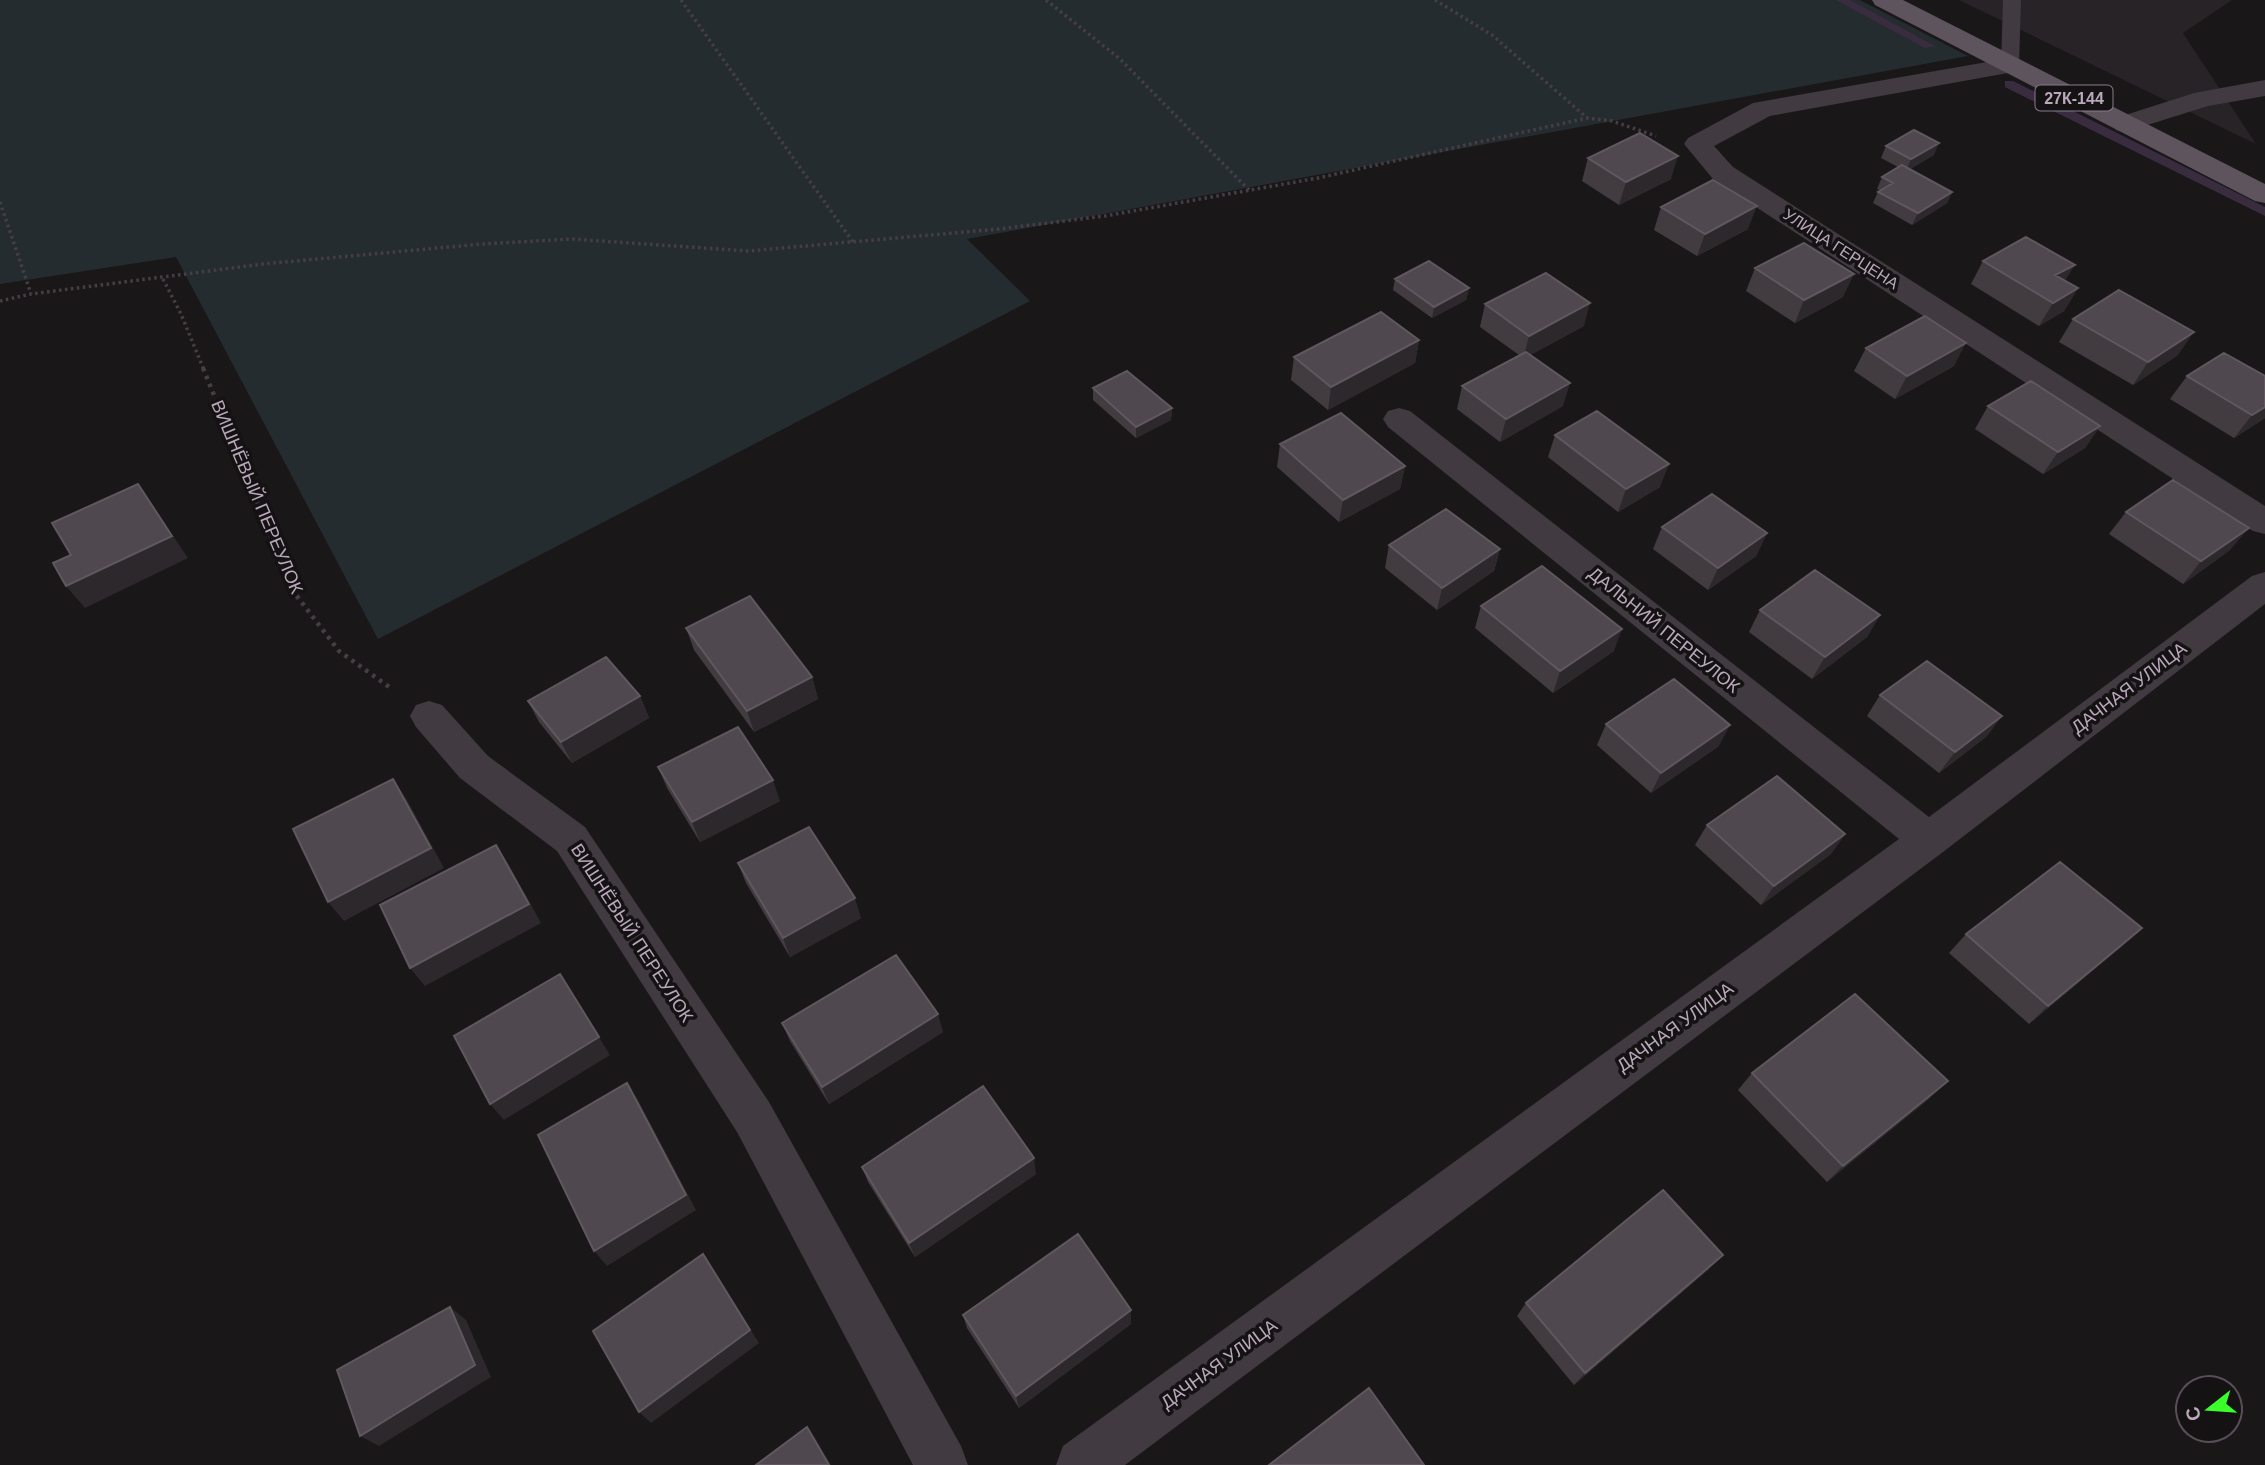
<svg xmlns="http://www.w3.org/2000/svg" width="2265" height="1465" font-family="Helvetica,sans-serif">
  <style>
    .built { fill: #272326 }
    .green { fill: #252c2f }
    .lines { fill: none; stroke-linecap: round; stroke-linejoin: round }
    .stream { fill: #392c3f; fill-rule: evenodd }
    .path-far1 { stroke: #463e46; stroke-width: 3.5; stroke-dasharray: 2.5 3.5; stroke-linecap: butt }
    .path { stroke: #463e46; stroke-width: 4.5; stroke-dasharray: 3.5 5; stroke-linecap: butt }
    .lane { fill: #413a40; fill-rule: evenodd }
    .street { fill: #413a40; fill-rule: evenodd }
    .primary { fill: #5e545e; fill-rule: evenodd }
    .wall { fill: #423c41 }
    .shaded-wall { fill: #2d282c }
    .building { fill: #4f484e; stroke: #60575f; stroke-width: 2 }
    .labels { text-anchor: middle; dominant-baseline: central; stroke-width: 7; stroke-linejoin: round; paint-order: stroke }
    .shield { fill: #151214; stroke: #887b89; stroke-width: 2 }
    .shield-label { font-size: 16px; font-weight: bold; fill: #baa8bb }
    .far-street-label { font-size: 16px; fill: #baa8bb; stroke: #151214 }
    .street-label { font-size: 18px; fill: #baa8bb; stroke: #151214 }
  </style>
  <rect width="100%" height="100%" fill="#1a1719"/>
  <!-- built -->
  <path class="built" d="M1959 0H2232L2183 33 2256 144Z"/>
  <!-- green -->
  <path class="green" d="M0 0H1860L1968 56 967 239 1030 301 378 639 176 257 0 284Z"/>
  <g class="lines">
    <!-- stream -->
    <path class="stream" d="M1836 0H1850L1935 46 1925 48Z
      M2005 81H2013L2265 207V216L2005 87Z"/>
    <!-- path-far1 -->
    <path class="path-far1" d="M681 0 853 242
      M1046 0 1120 59 1249 190
      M1435 0 1492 35 1586 117
      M0 202 31 294
      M163 279 181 314 204 370
      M0 301 31 294 263 264 482 244 572 239 748 251 999 229 1105 216 1318 178 1587 118 1612 121 1656 136"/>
    <!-- path -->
    <path class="path" d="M203 368 293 591 339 651 392 689"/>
    <!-- lane -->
    <path class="lane" d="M2003 0H2021L2019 66 2010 72 2001 66Z"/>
    <!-- street -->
    <path class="street" d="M2010 58 2019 61 2023 66 2019 71 1770 116 1714 146 1733 167 2265 506V534L2253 531 1713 179 1684 144 1688 138 1753 103Z
      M2265 80V96L2208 106 2125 132 2116 130 2112 124 2116 118 2194 93Z
      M1399 408 1410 411 1929 817 2252 576 2265 572V604L1943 852 1125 1465H1056L1063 1446 1899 839 1388 427 1383 419 1388 411Z
      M429 701 442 705 488 756 585 827 769 1102 961 1446 968 1465H913L737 1132 557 851 460 778 416 727 410 716 416 705Z"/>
    <!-- primary -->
    <path class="primary" d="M1872 0H1903L2265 184V203L2255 201 1875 5Z"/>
  </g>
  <!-- wall -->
  <path class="wall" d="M1886 146 1934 155 1910 169 1952 192 1947 203 1912 225 1873 203 1878 192 1880 190 1877 189 1882 177 1898 167 1881 158Z
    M1588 158 1671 179 1619 205 1582 181Z
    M1661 207 1748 229 1697 256 1654 230Z
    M1983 261 2065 281 2078 288 2064 311 2039 326 1971 284Z
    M1755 268 1843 297 1795 323 1746 291Z
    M1395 279 1469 288 1466 300 1432 318 1393 290Z
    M1485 304 1584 326 1530 355 1563 406 1500 442 1457 409 1462 386 1519 355 1480 327Z
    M2073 319 2178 355 2133 385 2059 342Z
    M1419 340 1415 363 1328 410 1291 380 1294 357Z
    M1866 348 1954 366 1895 399 1854 371Z
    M2187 376H2265V418L2234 438 2170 399Z
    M1093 388 1172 408 1171 420 1136 438 1093 400Z
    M1988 406 2100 426 2085 448 2043 474 1975 429Z
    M1555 435 1660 487 1618 512 1548 457Z
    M1280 444 1405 466 1400 489 1339 522 1277 467Z
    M2126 512 2230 550 2183 584 2109 534Z
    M1662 527 1767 533 1756 556 1708 590 1653 549Z
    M1389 545 1500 549 1494 571 1437 610 1385 568Z
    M1481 606 1614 651 1553 693 1475 628Z
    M1760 610 1880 615 1867 637 1812 679 1749 632Z
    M686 628 812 677 818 699 754 732 694 650Z
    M1880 695 2002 716 1986 737 1939 773 1867 716Z
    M640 696 649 718 572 763 539 722 528 701Z
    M1606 724 1719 746 1651 793 1597 745Z
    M658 767 780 801 700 842 667 788Z
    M1707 825 1845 834 1831 854 1761 905 1695 845Z
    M738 863 861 918 790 957 746 883Z
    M2142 928 2121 947 2029 1024 1949 953 1966 934Z
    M782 1023 943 1032 829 1104 790 1041Z
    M1752 1073 1930 1098 1827 1182 1738 1090Z
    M862 1167 1036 1174 915 1257 868 1182Z
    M1709 1269 1574 1385 1517 1316 1526 1303Z
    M1131 1310V1324L1019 1408 967 1328 963 1315Z"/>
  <!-- shaded-wall -->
  <path class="shaded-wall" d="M1939 143 1934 155 1906 171 1911 159Z
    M1678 156 1671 179 1619 205 1626 182Z
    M1952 192 1947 203 1912 225 1918 213Z
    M1757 206 1748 229 1697 256 1705 234Z
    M2075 265 2061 287 2042 298 2055 275Z
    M1854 274 1843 297 1795 323 1804 300Z
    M1469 288 1466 300 1432 318 1434 307Z
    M2078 288 2064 311 2039 326 2053 303Z
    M1590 303 1584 326 1523 359 1529 336Z
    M2194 332 2178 355 2133 385 2148 362Z
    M1419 340 1415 363 1328 410 1331 387Z
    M1966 343 1954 366 1895 399 1907 376Z
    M1570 383 1563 406 1500 442 1506 419Z
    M2265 407V418L2234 438 2252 415Z
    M1172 408 1171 420 1136 438V427Z
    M2100 426 2085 448 2043 474 2058 452Z
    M1669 464 1660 487 1618 512 1626 489Z
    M1405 466 1400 489 1339 522 1343 500Z
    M138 484 188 558 85 608 66 586Z
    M2249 528 2230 550 2183 584 2201 561Z
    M1767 533 1756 556 1708 590 1718 568Z
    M1500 549 1494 571 1437 610 1442 588Z
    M1880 615 1867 637 1812 679 1825 657Z
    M1622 629 1614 651 1553 693 1560 671Z
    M812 677 818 699 754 732 747 711Z
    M640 696 649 718 572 763 561 742Z
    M2002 716 1986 737 1939 773 1955 752Z
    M1730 725 1719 746 1651 793 1661 773Z
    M393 779 407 800 444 868 344 921 328 902Z
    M773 780 780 801 700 842 692 822Z
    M1845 834 1831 854 1761 905 1774 886Z
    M496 845 509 865 541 923 425 986 410 968Z
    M855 898 861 918 790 957 783 938Z
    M2142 928 2121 947 2029 1024 2048 1006Z
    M560 974 610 1055 504 1120 490 1104Z
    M938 1014 943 1032 829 1104 822 1087Z
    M1948 1081 1930 1098 1827 1182 1843 1166Z
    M627 1083 638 1100 696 1210 607 1266 594 1251Z
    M1034 1158 1036 1174 915 1257 909 1243Z
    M703 1254 759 1343 651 1423 639 1412Z
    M1723 1255 1709 1269 1574 1385 1585 1373Z
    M450 1307 466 1320 491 1377 379 1446 360 1436Z
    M1131 1310V1324L1019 1408 1016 1396Z
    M807 1427 815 1438 831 1465H829Z"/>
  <!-- building -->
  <path class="building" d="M1914 130 1939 143 1911 159 1886 146Z
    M1640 133 1678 156 1626 182 1588 158Z
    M1902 165 1952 192 1918 213 1878 192 1893 183 1882 177Z
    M1713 180 1757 206 1705 234 1661 207Z
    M2026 237 2075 265 2055 275 2078 288 2053 303 1983 261Z
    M1804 243 1854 274 1804 300 1755 268Z
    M1429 261 1469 288 1434 307 1395 279Z
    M1546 273 1590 303 1529 336 1485 304Z
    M2119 290 2194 332 2148 362 2073 319Z
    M1381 312 1419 340 1331 387 1294 357Z
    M1925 316 1966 343 1907 376 1866 348Z
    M1526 352 1570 383 1506 419 1462 386Z
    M2224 353 2265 376V407L2252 415 2187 376Z
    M1127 371 1172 408 1136 427 1093 388Z
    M2031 381 2100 426 2058 452 1988 406Z
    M1597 411 1669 464 1626 489 1555 435Z
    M1341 413 1405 466 1343 500 1280 444Z
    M2173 480 2249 528 2201 561 2126 512Z
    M138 484 172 536 66 586 53 563 71 555 52 523Z
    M1712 494 1767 533 1718 568 1662 527Z
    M1446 509 1500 549 1442 588 1389 545Z
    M1542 566 1622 629 1560 671 1481 606Z
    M1815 570 1880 615 1825 657 1760 610Z
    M750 596 812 677 747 711 686 628Z
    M606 657 640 696 561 742 528 701Z
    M1927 661 2002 716 1955 752 1880 695Z
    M1674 679 1730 725 1661 773 1606 724Z
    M738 727 773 780 692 822 658 767Z
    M1777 776 1845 834 1774 886 1707 825Z
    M393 779 431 848 328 902 293 829Z
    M809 827 855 898 783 938 738 863Z
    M496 845 529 904 410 968 380 905Z
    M2060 862 2142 928 2048 1006 1966 934Z
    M896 955 938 1014 822 1087 782 1023Z
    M560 974 599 1037 490 1104 454 1036Z
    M1855 994 1948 1081 1843 1166 1752 1073Z
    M627 1083 686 1195 594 1251 538 1135Z
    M983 1086 1034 1158 909 1243 862 1167Z
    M1663 1190 1723 1255 1585 1373 1526 1303Z
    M1078 1234 1131 1310 1016 1396 963 1315Z
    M703 1254 750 1330 639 1412 593 1331Z
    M450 1307 475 1365 360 1436 337 1370Z
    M1369 1388 1424 1465H1269Z
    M807 1427 829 1465H756Z"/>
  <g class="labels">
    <!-- shield labels -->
    <rect class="shield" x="2035.5" y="85.5" width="77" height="25" rx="5"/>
    <g class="shield-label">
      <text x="2074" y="98">27К-144</text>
    </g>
    <!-- far-street labels -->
    <g class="far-street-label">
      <text transform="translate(1841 249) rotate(33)">УЛИЦА ГЕРЦЕНА</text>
    </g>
    <!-- street labels -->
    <g class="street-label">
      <text transform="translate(257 497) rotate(67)">ВИШНЁВЫЙ ПЕРЕУЛОК</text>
      <text transform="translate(1664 630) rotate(39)">ДАЛЬНИЙ ПЕРЕУЛОК</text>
      <text transform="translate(2129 688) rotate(-37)">ДАЧНАЯ УЛИЦА</text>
      <text transform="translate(632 933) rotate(57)">ВИШНЁВЫЙ ПЕРЕУЛОК</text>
      <text transform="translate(1675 1027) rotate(-36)">ДАЧНАЯ УЛИЦА</text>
      <text transform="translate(1219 1364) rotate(-36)">ДАЧНАЯ УЛИЦА</text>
    </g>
  </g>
  <!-- north arrow -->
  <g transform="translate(2209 1409) rotate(253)"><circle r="33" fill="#151214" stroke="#574e57" stroke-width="2"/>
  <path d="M0-5L12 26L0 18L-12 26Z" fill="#3bff2a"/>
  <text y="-10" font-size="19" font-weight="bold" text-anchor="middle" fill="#baa8bb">С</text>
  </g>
</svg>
